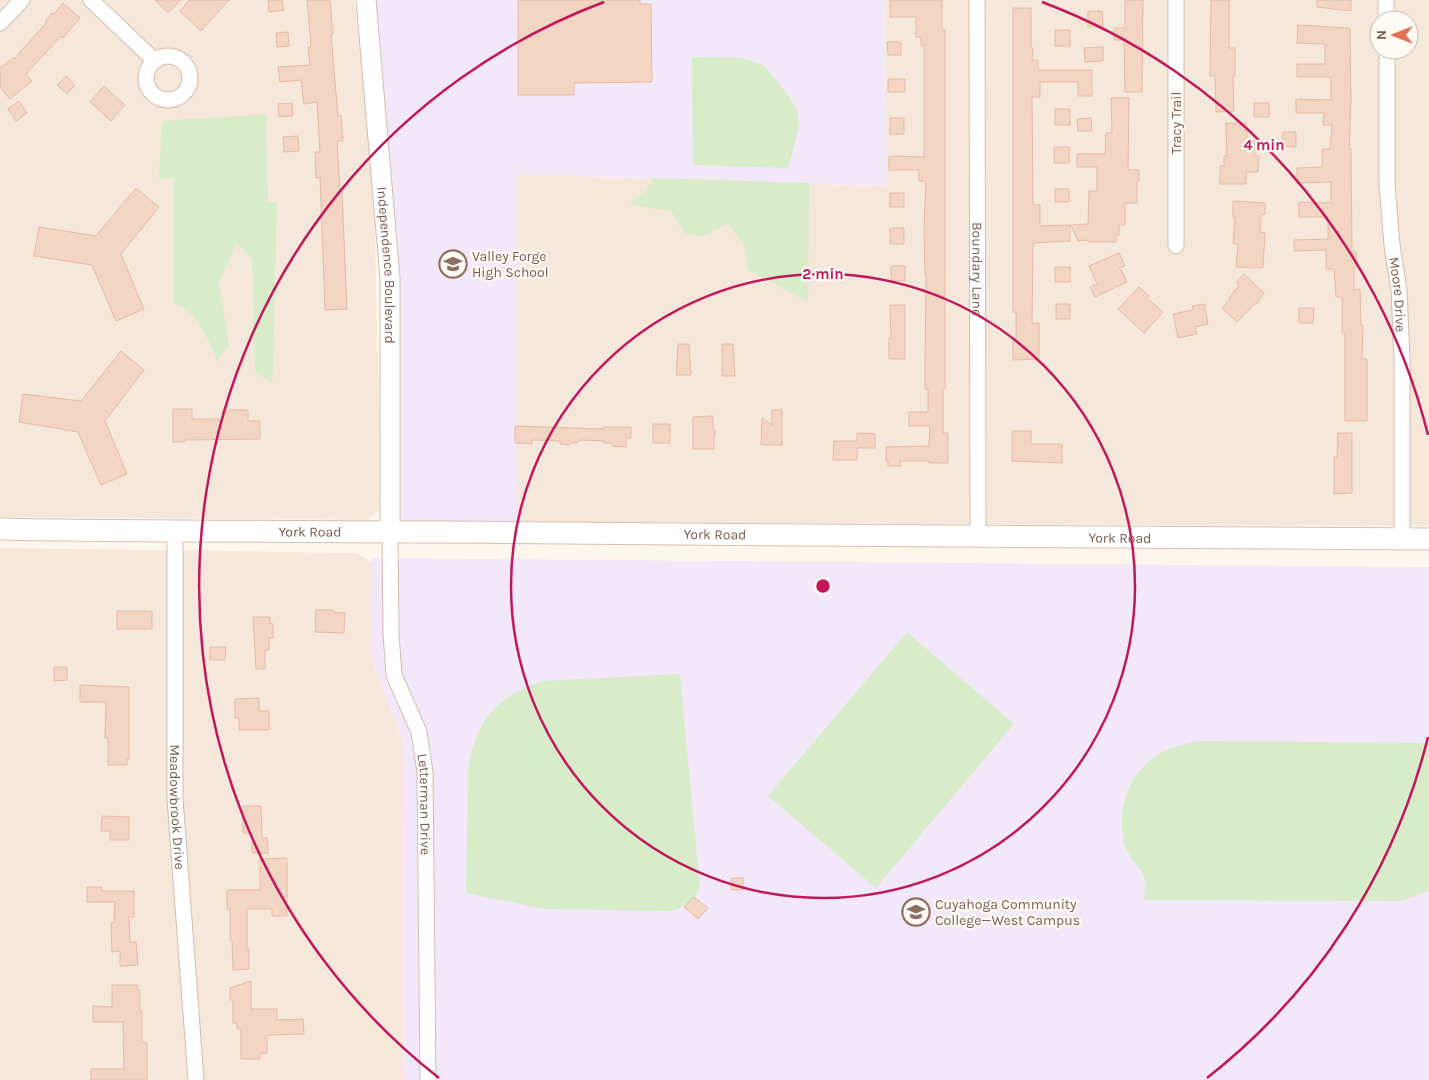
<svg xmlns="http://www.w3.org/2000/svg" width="1429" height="1080" font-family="Karla,sans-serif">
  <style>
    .residential { fill: #f5e8da; fill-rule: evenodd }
    .education { fill: #f3e8fa }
    .green { fill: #d8ecc9 }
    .building { fill: #f3d5c3; stroke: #e6bba3 }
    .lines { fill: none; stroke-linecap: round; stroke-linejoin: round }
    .minor-casing { stroke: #d1beb0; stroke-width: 17 }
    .tertiary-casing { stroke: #d1beb0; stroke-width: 21 }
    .secondary-casing { stroke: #d6c0b0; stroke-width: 23 }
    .minor { stroke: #fff; stroke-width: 15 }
    .tertiary { stroke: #fff; stroke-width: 19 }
    .secondary { stroke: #fff; stroke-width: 21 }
    .ring { fill: none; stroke: #c2185b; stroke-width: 2.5 }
    .labels { text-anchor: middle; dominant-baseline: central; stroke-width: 4.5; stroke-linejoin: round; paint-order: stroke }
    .street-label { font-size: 14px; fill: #7a5c4d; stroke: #fffaf3 }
    .education-label { font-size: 14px; fill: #785e54; stroke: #fffaf3; text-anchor: start }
    .centre { fill: #c2185b; stroke: #fffaf3; stroke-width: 2.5 }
    .ring-label { font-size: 15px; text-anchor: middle; font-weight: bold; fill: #c2185b; stroke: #fffaf3; stroke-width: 4.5; stroke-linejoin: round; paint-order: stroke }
  </style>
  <rect width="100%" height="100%" fill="#fdf6ec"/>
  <!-- residential -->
  <path class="residential" d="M0 0H354L362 62 374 188 379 416 380 484 378 512 366 520 0 517Z
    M885 0H1429V526L517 522V174L887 186ZM1379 20H1409V50H1379Z
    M0 548 357 553 372 563 371 659 404 744 403 1080H0Z"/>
  <!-- education -->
  <path class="education" d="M366 0H885L887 186 517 174V533L390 532V278Z
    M371 558 1429 567V1080H403L404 744 371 659Z"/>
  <!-- green -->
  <path class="green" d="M692 57 742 58 764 65 790 98 798 112 799 127 788 168 693 165Z
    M266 114 268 202H277L273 367 272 384 255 371 252 259 237 243 219 282 229 346 217 361C207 337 200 315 174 303V178L159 179 162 121Z
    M653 178 809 183 808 302 748 270 744 245 727 223 703 237 685 233 671 211 629 204 646 191Z
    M907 632 1014 724 876 888 768 796Z
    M680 674 700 889 689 903 673 911 544 909 466 893 468 772C474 723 496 696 543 681Z
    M1199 741 1429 743V891L1400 901 1144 900C1144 894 1147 883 1144 877 1142 869 1130 860 1126 848 1113 809 1131 765 1169 749 1178 745 1189 743 1199 741Z"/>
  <!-- building -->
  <path class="building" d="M155 0H181L168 13Z
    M189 0H229L201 31 180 11Z
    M268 0H282L284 10 269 12Z
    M307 0H330L333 34H331L334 70 338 116H341L343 141H337L340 191H342L347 309 325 310 320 177 316 178 315 152H320L317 102 304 104 301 80 280 82 278 67 310 65 308 47H311Z
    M518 0H640V4H651L652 82 574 83V95H518Z
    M890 0H942V30H945V389H943V433H948V463H929V461H900L901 466H888V461H886V447L929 446 930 426H909V412H928V389H925V362L926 275H925L924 228 926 181H919V170H889V156L924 157V45H921V37H916V17H890Z
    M1125 0H1143L1142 92H1125L1124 40H1114V28H1125Z
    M1211 0H1229V48H1235V76H1233L1234 111 1216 112 1215 76H1210Z
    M1317 0H1351V11L1317 7Z
    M63 3 80 18 63 38 61 36 26 74 32 81 10 99 0 87V68L13 58 14 59 46 23 45 22 52 13 53 15Z
    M1013 8H1031V48H1033L1032 60H1038V70H1092V96H1078V82H1040V97H1032L1033 205H1040V226L1070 225V241L1033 243 1032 323H1039V359L1013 360V338H1016V312H1013Z
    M1088 11H1102L1103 27H1088Z
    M1298 25 1350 28 1351 103 1349 149H1351L1352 252H1356L1357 266 1354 267V290L1360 289 1361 325H1363L1362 359H1367V421H1345V333H1342V297H1336L1334 269H1326V250L1294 251V240L1328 239V217H1299V202L1331 203V182L1297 183V168L1322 167V149H1330L1332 125H1323L1324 113H1296V99L1331 100V77H1297V64H1325V44L1297 43Z
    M1055 30H1070V46H1055Z
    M288 32 289 46 277 47 276 33Z
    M887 42H901V55H888Z
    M1103 47V61L1085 62 1084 48Z
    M66 76 75 85 67 94 57 85Z
    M888 79H905V92H888Z
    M104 86 125 105 111 121 90 102Z
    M1111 98H1129L1128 170H1139V181L1137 182V203H1125V225H1119V235H1116V242H1088V240L1078 241 1071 225 1088 224 1089 191H1097V167H1077V154H1105L1106 133H1112Z
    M19 101 27 113 16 121 8 109Z
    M292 103 293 116 279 117 278 104Z
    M1254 103H1269V117H1254Z
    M1055 109H1070V125H1055Z
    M890 118H904V134H890Z
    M1091 118 1092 131H1078L1077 119Z
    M1226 123H1246L1247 139 1255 141V156H1259L1258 172H1246V184H1220V166H1224V156H1227Z
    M1283 132H1296V147L1282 146Z
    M298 136 299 151 284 152 283 137Z
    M1054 147H1069V163H1054Z
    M136 188 159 207 121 254 144 309 116 321 92 265 34 256 39 227 96 236Z
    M1055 189H1069V202H1055Z
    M890 193H904V207H890Z
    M1233 201 1265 203V214L1261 215 1260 232 1265 233 1263 268 1236 267 1238 244H1233L1235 217H1233Z
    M890 228H904V244H890Z
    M1119 253 1125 266 1119 268 1122 271 1127 282 1095 297 1090 287 1097 284 1089 266Z
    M891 266H905V281L891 280Z
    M1055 267H1070V282H1055Z
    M1244 274 1264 293 1257 304 1256 303 1237 322 1222 308 1230 299 1229 298 1239 286 1236 283Z
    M1139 287 1149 296 1147 298 1163 312 1144 333 1118 309Z
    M1056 304H1070V319H1056Z
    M1204 304 1208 324 1195 327 1197 334 1178 338 1173 314 1193 310 1192 306Z
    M890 305H905V359H889V338H891Z
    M1299 308H1314L1313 323H1299Z
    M678 344H689L691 375H676Z
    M722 344H733L735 376H722Z
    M121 351 144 370 105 421 127 474 101 485 78 432 19 422 23 394 81 401Z
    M173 409H192V419H223L222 410H248V421H260V439L185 440V442H173Z
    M772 410H782V445H761L762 418 772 425Z
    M713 416V429L716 431 714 436V449H693V417Z
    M653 424H670V443H653Z
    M515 426 604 429V427H631V438H626V447L612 446V443H604V441L580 440 577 443H570V445L560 444V441L532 440V444L515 443Z
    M1012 431H1031V444H1062V463L1012 461Z
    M857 433 875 434V448H857V460H833L834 441H857Z
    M1338 433H1352V493L1334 494V457H1337Z
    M316 610H333L334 612 345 613 344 633 315 632Z
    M117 611H152V629H117Z
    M253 617H270V623L273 624V638H269V650H265V669H256Z
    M210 647H226L225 660H210Z
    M54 667H67V680L54 681Z
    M80 685 129 687V759H127V765H108V738H105L106 702H80Z
    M259 698V711H269V730H239V718H235V699Z
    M243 806H261L262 838H267L268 853H252V833H243Z
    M102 816 129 817V840H110V831H101Z
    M287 858V916H272V909H247V949H249V969L233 970 232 940H230V909H227V890H260V859Z
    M731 878H743V890H731Z
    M87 887H102V891H134V917H129L130 942H136L138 965 120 966V951L112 952 111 923 114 922 115 902H87Z
    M694 897 708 908 698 919 684 907Z
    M251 981V1009H277V1020L303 1019 304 1034 267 1035V1053H260V1059H241V1029H237V1023H233V1000H230V988Z
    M112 985H138V990H140V1011H142V1042L147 1043V1080H91V1069H124L123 1022H93V1006L112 1007Z"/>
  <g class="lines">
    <!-- minor casing -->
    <g class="minor-casing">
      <g id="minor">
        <path d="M91 0 155 61"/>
        <path id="s1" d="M977 0 978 537"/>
        <path d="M1176 0V246"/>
        <path d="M1386 0V20"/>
        <path d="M0 23 22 0"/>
        <path id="s2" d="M1387 50V185L1392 245 1399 290 1402 359V539"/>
        <circle cx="168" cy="78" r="22"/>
        <path id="s3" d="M175 532V799L196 1080"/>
        <path id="s4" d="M390 532 391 634 394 675 419 732 425 772 428 1080"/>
      </g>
    </g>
    <!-- tertiary casing -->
    <g class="tertiary-casing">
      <g id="tertiary">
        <path id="s5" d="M366 0 390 278V532"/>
      </g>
    </g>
    <!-- secondary casing -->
    <g class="secondary-casing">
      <g id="secondary">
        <path id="s6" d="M0 529C148 532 297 531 445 532 773 534 1101 539 1429 539"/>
      </g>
    </g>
    <!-- minor -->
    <use href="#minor" class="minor"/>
    <!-- tertiary -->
    <use href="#tertiary" class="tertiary"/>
    <!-- secondary -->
    <use href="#secondary" class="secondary"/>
  </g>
  <!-- distance rings -->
  <g class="ring">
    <circle cx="823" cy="586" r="312"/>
    <path d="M1428 737A624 624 0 0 1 1207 1078M439 1078A624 624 0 0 1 604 2M1042 2A624 624 0 0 1 1428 435"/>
  </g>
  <!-- icons -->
  <defs>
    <g id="school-ring" transform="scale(1.4375)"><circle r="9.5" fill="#fffaf3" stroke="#8d6e63" stroke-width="1.5"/><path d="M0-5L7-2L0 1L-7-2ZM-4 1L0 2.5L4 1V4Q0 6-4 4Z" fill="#8d6e63"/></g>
    <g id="university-ring" transform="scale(1.4375)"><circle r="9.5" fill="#fffaf3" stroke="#8d6e63" stroke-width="1.5"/><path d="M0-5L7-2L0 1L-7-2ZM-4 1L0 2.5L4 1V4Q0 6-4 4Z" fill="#8d6e63"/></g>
  </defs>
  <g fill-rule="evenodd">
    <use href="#school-ring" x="453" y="264"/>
    <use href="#university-ring" x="916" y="912"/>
  </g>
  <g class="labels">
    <!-- street labels -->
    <g class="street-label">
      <text transform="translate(1176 123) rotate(-90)">Tracy Trail</text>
      <text stroke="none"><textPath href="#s5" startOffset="266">Independence Boulevard</textPath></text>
      <text stroke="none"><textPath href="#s1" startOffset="269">Boundary Lane</textPath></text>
      <text stroke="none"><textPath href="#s2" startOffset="245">Moore Drive</textPath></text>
      <text stroke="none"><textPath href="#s6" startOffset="310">York Road</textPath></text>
      <text stroke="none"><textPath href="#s6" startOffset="715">York Road</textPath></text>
      <text stroke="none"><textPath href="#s6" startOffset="1120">York Road</textPath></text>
      <text stroke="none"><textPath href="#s4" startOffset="278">Letterman Drive</textPath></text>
      <text stroke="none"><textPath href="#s3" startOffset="275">Meadowbrook Drive</textPath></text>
    </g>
    <!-- education labels -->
    <g class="education-label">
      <text x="472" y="256">Valley Forge<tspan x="472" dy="16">High School</tspan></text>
      <text x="935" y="904">Cuyahoga Community<tspan x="935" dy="16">College—West Campus</tspan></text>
    </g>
  </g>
  <circle cx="823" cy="586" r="8" class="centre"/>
  <g class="ring-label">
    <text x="1264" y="150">4 min</text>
    <text x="823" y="279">2 min</text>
  </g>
  <!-- north arrow -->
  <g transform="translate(1394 35) rotate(270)"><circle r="24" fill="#fffaf3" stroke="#cabbb1"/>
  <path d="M0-4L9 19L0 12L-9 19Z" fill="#e76f51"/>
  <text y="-8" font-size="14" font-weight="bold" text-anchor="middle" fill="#7a5c4d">N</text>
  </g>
</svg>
